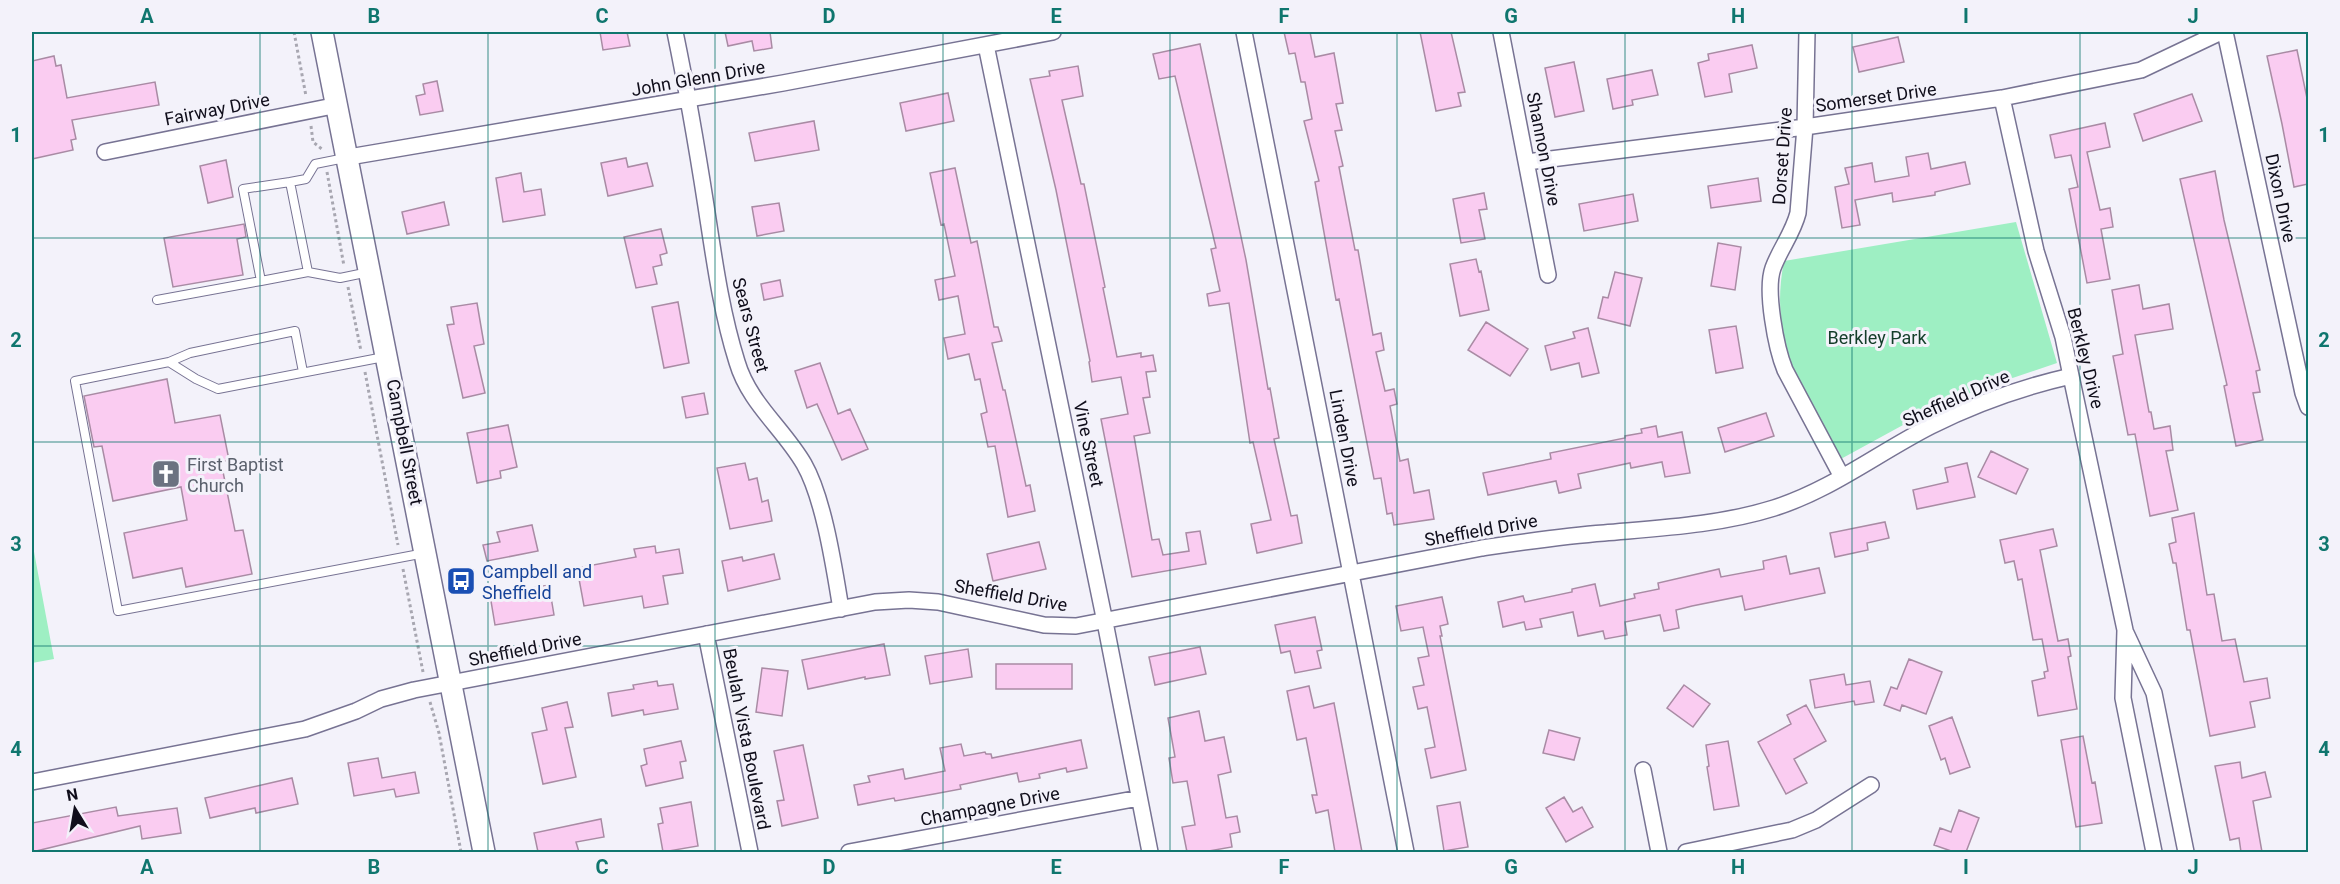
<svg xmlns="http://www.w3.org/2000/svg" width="2340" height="884" font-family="Roboto,sans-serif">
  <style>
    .green { fill: #9eefc3 }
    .building { fill: #faccf1; stroke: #a98ba4; stroke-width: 1.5 }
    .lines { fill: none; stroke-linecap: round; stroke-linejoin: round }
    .lane-casing { stroke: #777393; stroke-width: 10 }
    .street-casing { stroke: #777393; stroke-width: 18 }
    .secondary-casing { stroke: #777393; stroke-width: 24 }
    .path { stroke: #a8a7b1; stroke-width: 3; stroke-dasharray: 3 3; stroke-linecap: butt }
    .lane { stroke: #fff; stroke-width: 8 }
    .street { stroke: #fff; stroke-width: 15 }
    .secondary { stroke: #fff; stroke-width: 21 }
    .grid { fill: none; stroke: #0f766e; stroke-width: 1.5; stroke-opacity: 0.55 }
    .labels { text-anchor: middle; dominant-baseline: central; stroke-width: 6; stroke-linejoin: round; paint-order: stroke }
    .street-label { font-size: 18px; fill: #100e1b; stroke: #f3f2fa }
    .park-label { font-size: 18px; fill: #133d29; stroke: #f3f2fa }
    .worship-label { font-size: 18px; fill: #5b616d; stroke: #f3f2fa; text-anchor: start }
    .transit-label { font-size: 18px; fill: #164399; stroke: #f3f2fa; text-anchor: start }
    .neatline { fill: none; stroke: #0f766e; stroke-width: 2 }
    .grid-label { font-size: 20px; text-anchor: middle; font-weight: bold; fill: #0f766e }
  </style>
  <rect width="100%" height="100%" fill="#f3f2fa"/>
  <!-- green -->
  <path class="green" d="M2016 222 2057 363 1980 389 1936 407 1839 460C1803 391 1768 343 1784 261Z
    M32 541 54 659 32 663Z"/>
  <!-- building -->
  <path class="building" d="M600 32H627L630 46 603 50Z
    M725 32H770L772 48 754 51 752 41 728 46Z
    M1284 32H1310L1315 57 1334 53 1343 103 1336 104 1342 130 1335 131 1343 166 1339 167 1355 250H1358L1373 335 1381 333 1384 350 1376 352 1385 391 1394 389 1397 404 1390 406 1400 461 1408 459 1414 493 1429 490 1434 519 1394 525 1392 513 1387 514 1381 478 1374 479 1339 299 1336 300 1315 182 1319 181 1304 121 1312 119 1305 82H1301L1295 53 1289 54Z
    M1420 32H1451L1465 92 1458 93 1461 106 1436 111Z
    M1898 37 1904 62 1859 72 1853 47Z
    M1200 44 1246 260 1268 389 1270 388 1279 438 1274 439 1291 516 1297 515 1302 543 1257 553 1251 524 1271 520 1253 442 1250 443 1229 303 1209 306 1207 294 1220 291 1211 249 1216 248 1175 76 1159 79 1153 54Z
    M1752 45 1757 68 1729 74 1732 92 1705 97 1698 63 1709 60 1708 54Z
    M2297 50 2308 103V184L2294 187 2282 124 2267 56Z
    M54 56 56 66 61 65 67 98 155 82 159 105 72 120 76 139 71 140 73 150 32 159V61Z
    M1574 62 1584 111 1555 117 1545 68Z
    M1078 66 1083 96 1062 100 1081 184H1084L1105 287 1103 288 1117 357 1141 353V357L1153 355 1156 371 1146 372 1150 397 1143 398 1150 433 1134 436 1152 540 1159 539 1163 555 1189 551 1186 533 1200 531 1206 564 1132 577 1101 419 1128 414 1121 377 1092 382 1089 362 1090 361 1056 190 1030 79 1050 76 1049 71Z
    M1652 70 1658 95 1632 100 1633 105 1613 109 1607 79Z
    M437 81 443 111 420 115 416 96 425 94 423 84Z
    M948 93 954 121 906 131 900 103Z
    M2192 94 2202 121 2143 141 2134 114Z
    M814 121 819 150 755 161 749 133Z
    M2105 123 2110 147 2087 152 2100 210 2110 208 2113 227 2101 229 2110 279 2087 283 2069 189 2078 187 2071 155 2055 158 2050 135Z
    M1928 153 1931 169 1965 162 1970 184 1935 192V195L1893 202 1892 193 1855 200 1860 225 1842 228 1835 187 1849 184 1845 168 1872 163 1875 182 1909 176 1906 157Z
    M626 158 628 167 647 163 653 186 608 196 601 163Z
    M226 160 233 197 208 203 200 166Z
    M955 168 971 243 977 241 994 327H998L1002 341 992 343 1003 390H1005L1026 486 1030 485 1035 511 1008 517 995 446 988 447 981 414 987 412 980 379 975 380 969 354 948 359 944 338 965 334 958 296 939 300 935 280 955 276 944 224 941 225 930 173Z
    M2215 171 2224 220 2260 370 2256 371 2260 392 2253 393 2263 440 2236 446 2224 386 2227 385 2180 179Z
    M521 173 524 192 541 189 545 215 503 222 496 178Z
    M1758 178 1761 201 1711 208 1708 186Z
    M1484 193 1487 209 1479 210 1485 239 1461 243 1453 199Z
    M1633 194 1638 221 1584 231 1579 204Z
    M444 202 449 225 407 234 402 212Z
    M779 203 784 231 757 236 752 207Z
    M244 224 246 237 237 239 243 275 173 287 164 238Z
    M661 229 667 253 660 255 662 265 653 267 657 284 636 288 624 237Z
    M1718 243 1741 247 1735 290 1711 286Z
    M1476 259 1479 272 1481 271 1489 310 1460 316 1450 264Z
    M1615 272 1642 278 1630 326 1598 318 1603 297 1608 298Z
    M780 280 783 296 764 300 761 284Z
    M2139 285 2143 309 2169 304 2173 329 2135 335 2149 412H2151L2154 429 2170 426 2173 450 2166 451 2178 510 2150 516 2135 434 2128 435 2113 356 2123 354 2112 290Z
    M678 302 689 363 664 368 652 307Z
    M477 303 484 344 474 346 485 393 463 398 447 325 454 324 451 307Z
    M1486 322 1528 349 1510 376 1468 350Z
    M1736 326 1743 368 1716 373 1709 330Z
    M1588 328 1599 373 1582 377 1579 363 1551 370 1545 346 1575 338 1573 332Z
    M820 363 838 414 850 409 868 449 842 460 817 404 807 408 795 371Z
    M167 379 175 423 220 415 229 460 221 462 235 531 243 530 252 574 186 587 182 568 133 578 124 533 187 520 181 487 113 501 102 446 94 447 84 396Z
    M704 393 708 414 686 418 682 397Z
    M1766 413 1774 436 1725 452 1718 428Z
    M508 425 517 467 500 471 501 478 477 483 467 433Z
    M1656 426 1658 437 1682 432 1690 473 1665 477 1662 462 1631 468 1630 463 1578 474 1581 488 1559 493 1556 481 1488 495 1483 473 1551 459 1550 453 1625 438V436L1642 433 1641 429Z
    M1991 451 2028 469 2016 494 1978 477Z
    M745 463 749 480 757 478 762 502 768 500 772 521 730 529 717 468Z
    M1967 463 1975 497 1917 509 1913 490 1948 482 1945 468Z
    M2194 513 2207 595 2214 594 2222 641 2235 639 2244 682 2267 678 2270 698 2250 702 2255 727 2210 736 2190 630H2187L2176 563H2173L2169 544 2176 542 2172 518Z
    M1885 522 1889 538 1867 543 1868 550 1835 557 1830 533Z
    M532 525 538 551 487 561 483 545 500 542 497 532Z
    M2053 529 2057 546 2040 550 2058 641 2068 639 2071 656 2068 657 2077 709 2038 716 2032 681 2045 678 2044 672 2048 671 2042 639 2033 640 2022 579 2018 580 2014 561 2005 563 2000 540Z
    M1039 542 1046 569 993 581 987 554Z
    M655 546 656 553 679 549 683 573 663 576 668 604 644 608 642 596 584 606 577 568 636 557 634 549Z
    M774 554 780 579 728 591 722 561 742 557 743 561Z
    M1786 556 1790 574 1819 568 1825 593 1745 610 1742 596 1692 606 1676 610 1679 628 1664 631 1660 615 1625 622 1627 635 1605 639 1603 631 1578 636 1573 612 1540 619 1542 627 1526 630 1524 622 1503 627 1498 602 1523 596 1525 602 1572 592V589L1595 584 1600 606 1635 598 1634 594 1659 589 1658 583 1719 569 1721 577 1764 569 1763 561Z
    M549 585 554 615 495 625 490 595Z
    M1442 597 1448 624 1440 626 1442 636H1440L1466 770 1431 778 1425 749 1435 747 1427 707 1418 709 1413 687 1424 685 1418 658 1429 656 1423 627 1401 631 1396 606Z
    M1315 617 1322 650 1317 651 1321 668 1295 673 1290 651 1281 653 1275 625Z
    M884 644 890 675 865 679V677L808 689 802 660Z
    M1200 647 1206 674 1155 685 1149 657Z
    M968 649 972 677 930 684 925 656Z
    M1909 659 1942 672 1926 714 1902 705 1900 711 1884 705 1891 687 1897 689Z
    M996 664H1072V689H996Z
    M762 668 788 671 782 716 756 712Z
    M1844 674 1846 685 1870 681 1874 702 1855 705 1854 701 1815 708 1810 680Z
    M657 681 658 686 673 684 678 709 644 715 643 710 612 716 608 693 634 689 633 685Z
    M1684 685 1710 704 1693 727 1667 708Z
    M1309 686 1314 708 1334 703 1362 852H1335L1328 810 1316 813 1312 795H1317L1306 738 1297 740 1287 691Z
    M567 702 573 727 565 728 576 777 543 784 532 733 547 730 542 708Z
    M1806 705 1826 741 1794 759 1807 783 1786 794 1758 742 1791 724 1787 715Z
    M1199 711 1205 741 1224 737 1231 772 1218 775 1226 818 1237 816 1240 832 1230 834 1232 847 1203 852H1187L1182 827 1195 825 1187 781 1173 783 1169 758 1175 757 1168 718Z
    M1952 717 1970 767 1950 774 1945 758 1941 760 1929 726Z
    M1549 730 1580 738 1574 760 1543 753Z
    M2083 736 2092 783 2095 782 2102 823 2076 827 2061 740Z
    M1081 740 1087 768 1067 772 1066 768 1039 774 1040 778 1019 782 1017 773 960 785 961 789 934 794 895 801 894 798 858 805 854 785 870 782 868 776 903 769 905 779 945 771 940 748 961 744 964 756 985 752 986 754H991L992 758Z
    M681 741 686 761 680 762 683 778 646 786 641 766 647 764 644 749Z
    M1728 741 1739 806 1714 810 1707 767 1709 766 1706 745Z
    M803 745 818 818 782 826 777 801 784 800 774 751Z
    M378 758 382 778 415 772 419 793 396 797 394 789 354 796 348 763Z
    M2240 762 2242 778 2265 772 2271 797 2253 801 2262 852H2241L2239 838 2230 840 2215 766Z
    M292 778 298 804 256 813 255 808 210 818 205 798Z
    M1564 797 1573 812 1582 807 1593 827 1566 842 1546 808Z
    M691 802 698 846 663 852 658 824 663 823 660 808Z
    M1460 802 1468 847 1444 851 1437 806Z
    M116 807 118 816 177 808 181 833 142 839 140 826 32 852V823Z
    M1959 810 1979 818 1966 852H1954L1934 845 1940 828 1951 832Z
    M601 819 604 837 576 842 579 852H538L534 833Z"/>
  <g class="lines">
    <!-- lane casing -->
    <g class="lane-casing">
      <path id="lane" d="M290 182 306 179 315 164 345 158
        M308 272 290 182 243 189 261 281 308 272 340 278 369 272
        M157 300 261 281
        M384 357 218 389 196 379 169 362 75 381 118 611 425 553
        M169 362 190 353 295 331 303 372"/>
    </g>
    <!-- street casing -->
    <g class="street-casing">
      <path id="street" d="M675 32C687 90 697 148 706 206 714 258 721 311 737 362 749 403 783 428 804 464 824 499 834 567 841 609
        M1244 32 1406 852
        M1501 32 1548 275
        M1807 32 1805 127 1798 213C1793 233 1780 249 1773 268 1765 290 1776 348 1785 370L1842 477
        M2225 32 2303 393 2308 407
        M986 45 1105 622 1150 852
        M2002 98 2036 251 2063 337 2071 376 2125 630 2123 698 2154 852
        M105 152 338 105
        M349 157 783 83 1053 32
        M1527 162 1805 127 2002 98 2141 70 2221 32
        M2126 633 2154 693 2186 852
        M706 634 750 852
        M1643 770 1659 852
        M32 782 305 729 356 711 381 699 414 690 875 602 909 600 938 602 1044 625 1076 626 1482 548C1523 542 1563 536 1604 533 1660 528 1720 525 1774 508 1831 490 1878 453 1931 426 1975 404 2023 387 2071 376
        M849 852 1139 798
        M1686 852 1792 830 1816 820 1871 785"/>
    </g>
    <!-- secondary casing -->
    <g class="secondary-casing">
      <path id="secondary" d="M322 32 484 852"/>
    </g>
    <!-- path -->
    <path class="path" d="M294 32 306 96
      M311 126 313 142 323 150
      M327 172 344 266
      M348 287 361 351
      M365 372 398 545
      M403 569 423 672
      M430 702 439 733 461 852"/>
    <!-- lane -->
    <use href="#lane" class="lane"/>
    <!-- street -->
    <use href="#street" class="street"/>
    <!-- secondary -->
    <use href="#secondary" class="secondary"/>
  </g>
  <!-- grid -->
  <path class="grid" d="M260 32V852M488 32V852M715 32V852M943 32V852M1170 32V852M1397 32V852M1625 32V852M1852 32V852M2080 32V852M32 238H2308M32 442H2308M32 646H2308"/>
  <!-- icons -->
  <defs>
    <g id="church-square" transform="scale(1.5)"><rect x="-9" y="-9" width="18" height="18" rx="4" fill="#6b7280" stroke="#f3f2fa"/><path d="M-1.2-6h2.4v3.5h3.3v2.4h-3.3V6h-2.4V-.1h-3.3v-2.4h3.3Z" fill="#fff"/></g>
    <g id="bus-square" transform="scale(1.5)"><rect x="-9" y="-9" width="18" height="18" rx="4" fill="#1a4fb4" stroke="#f3f2fa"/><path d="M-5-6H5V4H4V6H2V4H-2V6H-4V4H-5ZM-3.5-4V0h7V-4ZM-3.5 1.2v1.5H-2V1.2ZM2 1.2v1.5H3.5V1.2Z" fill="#fff"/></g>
  </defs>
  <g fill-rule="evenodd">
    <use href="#church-square" x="166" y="474"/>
    <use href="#bus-square" x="461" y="581"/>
  </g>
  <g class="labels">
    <!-- street labels -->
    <g class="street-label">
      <text transform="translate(698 78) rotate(-10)">John Glenn Drive</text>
      <text transform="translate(1876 97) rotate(-8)">Somerset Drive</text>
      <text transform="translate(217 109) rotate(-11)">Fairway Drive</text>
      <text transform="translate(1544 149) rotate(79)">Shannon Drive</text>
      <text transform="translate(1782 156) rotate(-86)">Dorset Drive</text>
      <text transform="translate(2281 198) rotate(78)">Dixon Drive</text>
      <text transform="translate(751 325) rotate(75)">Sears Street</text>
      <text transform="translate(2086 358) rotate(76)">Berkley Drive</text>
      <text transform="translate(1956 398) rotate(-24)">Sheffield Drive</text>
      <text transform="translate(1345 438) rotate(79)">Linden Drive</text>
      <text transform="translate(405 442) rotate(79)">Campbell Street</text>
      <text transform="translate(1089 444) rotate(78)">Vine Street</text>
      <text transform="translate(1481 530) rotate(-10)">Sheffield Drive</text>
      <text transform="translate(1011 595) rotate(10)">Sheffield Drive</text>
      <text transform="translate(525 649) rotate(-11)">Sheffield Drive</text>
      <text transform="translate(747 739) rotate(79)">Beulah Vista Boulevard</text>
      <text transform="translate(990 806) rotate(-11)">Champagne Drive</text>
    </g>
    <!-- park labels -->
    <g class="park-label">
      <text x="1877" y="337">Berkley Park</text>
    </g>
    <!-- worship labels -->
    <g class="worship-label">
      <text x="187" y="464">First Baptist<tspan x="187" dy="21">Church</tspan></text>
    </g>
    <!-- transit labels -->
    <g class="transit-label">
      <text x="482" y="571">Campbell and<tspan x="482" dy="21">Sheffield</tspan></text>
    </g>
  </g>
  <!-- border -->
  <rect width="2340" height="884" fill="none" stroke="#f3f2fa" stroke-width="66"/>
  <!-- north arrow -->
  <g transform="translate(75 809) rotate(349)" stroke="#f3f2fa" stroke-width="4.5" paint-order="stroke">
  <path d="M0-4.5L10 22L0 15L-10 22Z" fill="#100e1b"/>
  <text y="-9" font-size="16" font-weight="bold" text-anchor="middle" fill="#100e1b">N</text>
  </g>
  <rect x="33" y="33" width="2274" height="818" class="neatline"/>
  <g class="grid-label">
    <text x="147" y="23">A</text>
    <text x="374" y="23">B</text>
    <text x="602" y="23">C</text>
    <text x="829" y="23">D</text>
    <text x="1056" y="23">E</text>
    <text x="1284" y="23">F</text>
    <text x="1511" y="23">G</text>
    <text x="1738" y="23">H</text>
    <text x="1966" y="23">I</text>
    <text x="2193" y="23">J</text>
    <text x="16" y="142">1</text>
    <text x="2324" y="142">1</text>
    <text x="16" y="347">2</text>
    <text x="2324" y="347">2</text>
    <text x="16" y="551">3</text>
    <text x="2324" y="551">3</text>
    <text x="16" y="756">4</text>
    <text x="2324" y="756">4</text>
    <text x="147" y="874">A</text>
    <text x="374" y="874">B</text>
    <text x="602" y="874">C</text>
    <text x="829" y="874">D</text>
    <text x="1056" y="874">E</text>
    <text x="1284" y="874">F</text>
    <text x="1511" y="874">G</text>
    <text x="1738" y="874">H</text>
    <text x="1966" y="874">I</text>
    <text x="2193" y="874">J</text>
  </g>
</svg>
